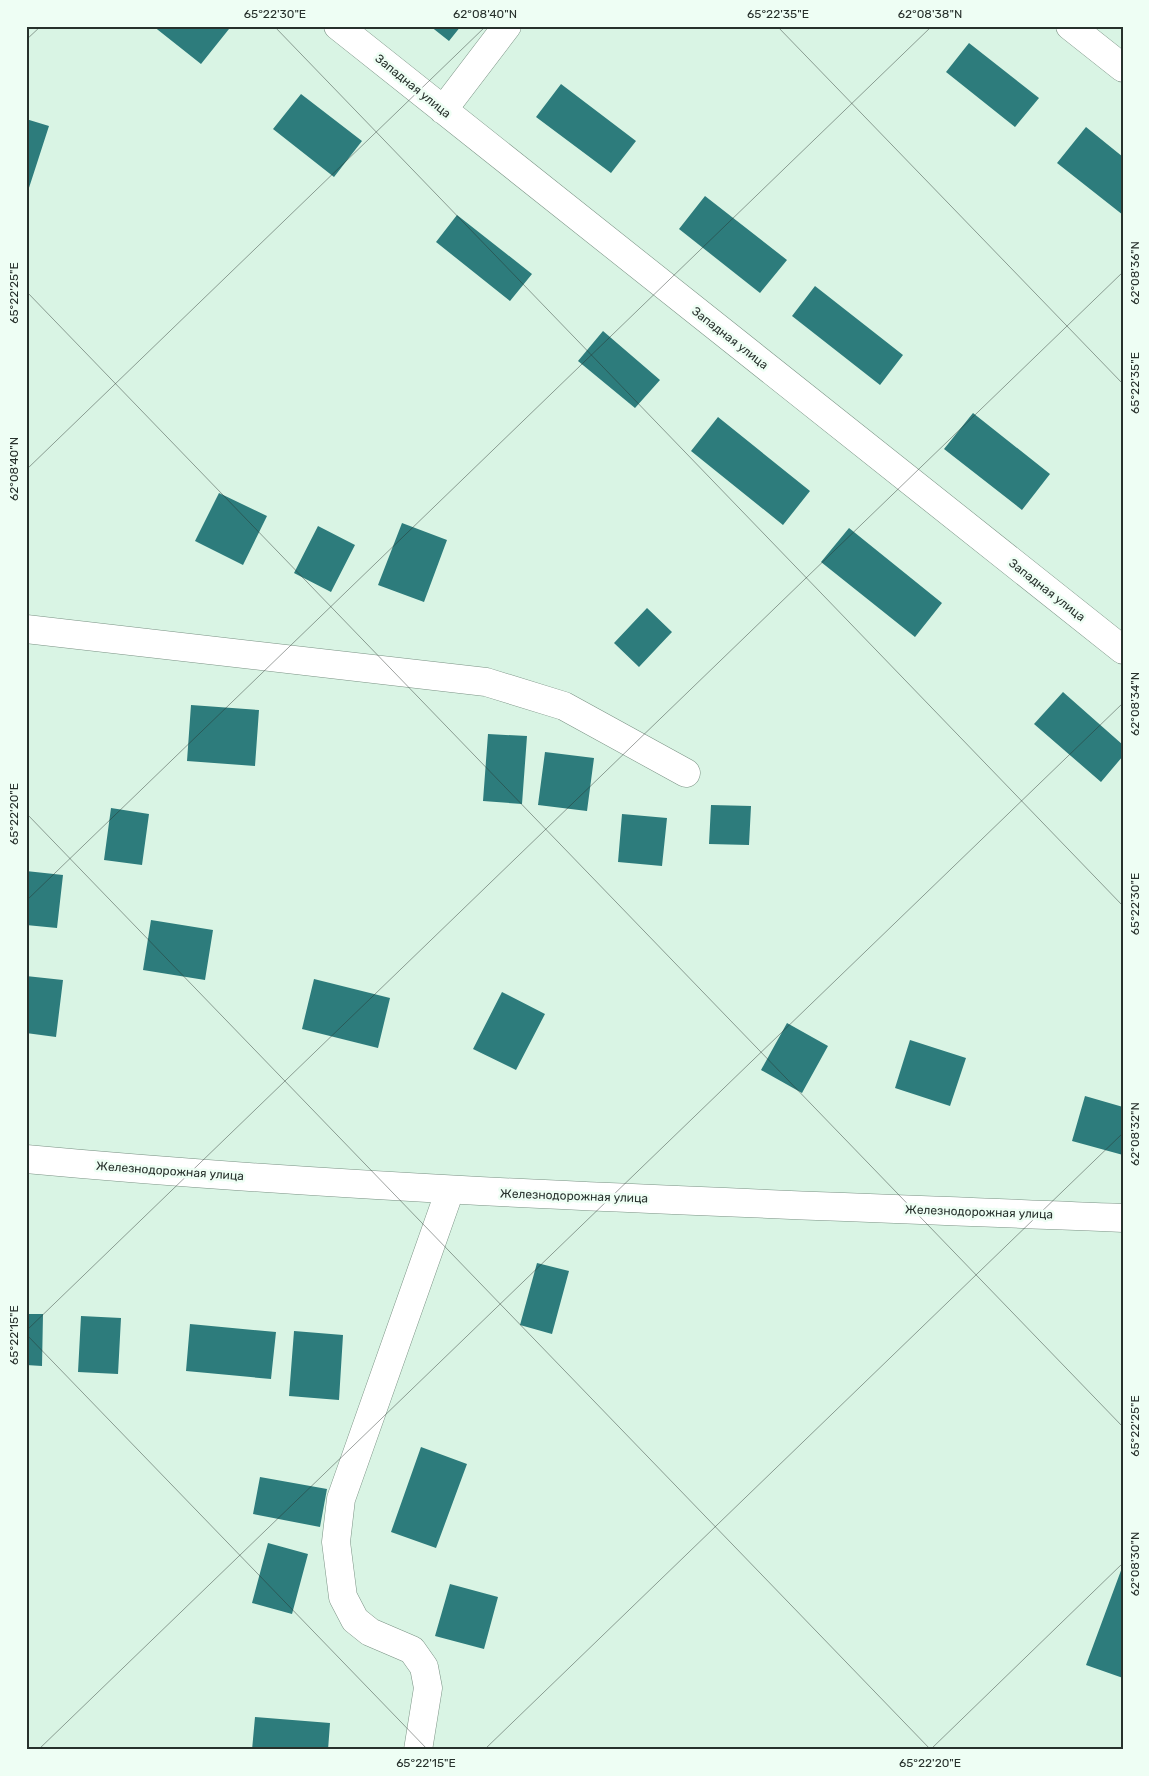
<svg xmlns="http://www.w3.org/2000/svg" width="1149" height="1776" font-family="Rubik,sans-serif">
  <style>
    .building { fill: #2d7c7c }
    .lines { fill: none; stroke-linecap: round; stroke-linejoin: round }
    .minor-casing { stroke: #7a9284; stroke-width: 29 }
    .major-casing { stroke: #7a9284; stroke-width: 29 }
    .minor { stroke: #fff; stroke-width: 28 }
    .major { stroke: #fff; stroke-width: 28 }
    .ticks { fill: none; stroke: #27312c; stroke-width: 1; stroke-opacity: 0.45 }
    .labels { text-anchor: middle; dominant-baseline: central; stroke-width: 5; stroke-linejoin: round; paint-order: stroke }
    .street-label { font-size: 12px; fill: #27312c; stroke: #eefef4 }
    .neatline { fill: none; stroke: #27312c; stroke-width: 2 }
    .ticks-label { font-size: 12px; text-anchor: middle; fill: #27312c }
  </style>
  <rect width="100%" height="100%" fill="#d9f4e4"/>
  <!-- building -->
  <path class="building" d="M153 26H225L229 29 201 64Z
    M430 26H461L449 41Z
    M969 43 1039 98 1015 127 946 72Z
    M561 84 636 141 611 173 536 117Z
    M301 94 362 141 334 177 273 129Z
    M26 119 49 126 27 194H26Z
    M1086 127 1123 157V215L1057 163Z
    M705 196 787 260 760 293 679 229Z
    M457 215 532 274 510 301 436 242Z
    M815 286 903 355 880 385 792 316Z
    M603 331 660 380 635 408 578 361Z
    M973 413 1050 474 1022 510 944 449Z
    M718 417 810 491 783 525 691 451Z
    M219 493 267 516 243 565 195 541Z
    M402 523 447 540 424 602 378 585Z
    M318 526 355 545 331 592 294 573Z
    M849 528 942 603 915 637 821 562Z
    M647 608 672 632 639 667 614 643Z
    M1063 692 1123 745V756L1101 782 1034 724Z
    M191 705 259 710 255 766 187 761Z
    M488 734 527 736 522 804 483 801Z
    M545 752 594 758 587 811 538 805Z
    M711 805 751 806 749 845 709 844Z
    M111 808 149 814 142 865 104 860Z
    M622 814 667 818 662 866 618 862Z
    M26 871 63 875 57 928 26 925Z
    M151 920 213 930 205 980 143 970Z
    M26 976 63 980 56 1037 26 1033Z
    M314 979 390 998 378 1048 302 1029Z
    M502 992 545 1014 516 1070 473 1049Z
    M787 1023 828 1046 802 1093 761 1070Z
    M910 1040 966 1058 950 1106 895 1088Z
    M1085 1096 1123 1107V1155L1072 1141Z
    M537 1263 569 1271 552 1334 520 1325Z
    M26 1314H43L42 1366 26 1365Z
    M81 1316 121 1318 118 1374 78 1372Z
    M190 1324 276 1332 271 1379 186 1371Z
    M294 1331 343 1335 339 1400 289 1396Z
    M421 1447 467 1464 436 1548 391 1532Z
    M260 1477 327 1489 320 1527 253 1514Z
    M268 1543 308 1554 292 1614 252 1603Z
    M1123 1565V1678L1086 1665Z
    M450 1584 498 1597 484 1649 435 1636Z
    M255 1717 330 1723 328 1750H252Z"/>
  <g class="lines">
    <!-- minor casing -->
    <g class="minor-casing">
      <path id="minor" d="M338 26 1123 650
        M1070 26 1123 68
        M443 110 507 26
        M26 629 486 682 564 706 686 773
        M418 1750 428 1688 424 1667 412 1650 370 1632 355 1620 343 1597 336 1542 341 1499 450 1190"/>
    </g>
    <!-- major casing -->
    <g class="major-casing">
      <path id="major" d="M26 1159C391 1193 757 1203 1123 1218"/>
    </g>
    <!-- minor -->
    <use href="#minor" class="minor"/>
    <!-- major -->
    <use href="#major" class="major"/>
  </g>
  <!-- ticks -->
  <path class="ticks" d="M274 26 1123 906M777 26 1123 384M26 40 41 26M26 291 1123 1427M26 470 486 26M26 813 931 1750M26 901 932 26M26 1331 1123 272M26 1334 428 1750M38 1750 1123 703M484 1750 1123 1133M930 1750 1123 1563"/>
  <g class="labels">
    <!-- street labels -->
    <g class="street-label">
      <text transform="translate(413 86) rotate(39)">Западная улица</text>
      <text transform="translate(730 338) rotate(38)">Западная улица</text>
      <text transform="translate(1047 590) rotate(38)">Западная улица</text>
      <text transform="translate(170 1171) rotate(4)">Железнодорожная улица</text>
      <text transform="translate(574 1196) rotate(2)">Железнодорожная улица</text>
      <text transform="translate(979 1212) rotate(2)">Железнодорожная улица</text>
    </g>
  </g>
  <!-- border -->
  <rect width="1149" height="1776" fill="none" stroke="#eefef4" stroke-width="55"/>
  <rect x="28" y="28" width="1094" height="1720" class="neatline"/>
  <g class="ticks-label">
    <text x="275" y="18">65°22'30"E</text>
    <text x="485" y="18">62°08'40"N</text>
    <text x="778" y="18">65°22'35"E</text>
    <text x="930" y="18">62°08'38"N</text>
    <text transform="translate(1135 273) rotate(-90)" y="4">62°08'36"N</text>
    <text transform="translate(14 293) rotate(-90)" y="4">65°22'25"E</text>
    <text transform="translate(1135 383) rotate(-90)" y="4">65°22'35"E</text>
    <text transform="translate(14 469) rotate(-90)" y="4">62°08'40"N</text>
    <text transform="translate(1135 704) rotate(-90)" y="4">62°08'34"N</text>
    <text transform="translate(14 814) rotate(-90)" y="4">65°22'20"E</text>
    <text transform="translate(1135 904) rotate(-90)" y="4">65°22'30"E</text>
    <text transform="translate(1135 1134) rotate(-90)" y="4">62°08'32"N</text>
    <text transform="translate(14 1335) rotate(-90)" y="4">65°22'15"E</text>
    <text transform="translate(1135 1426) rotate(-90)" y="4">65°22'25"E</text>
    <text transform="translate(1135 1564) rotate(-90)" y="4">62°08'30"N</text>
    <text x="426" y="1767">65°22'15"E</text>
    <text x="930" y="1767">65°22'20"E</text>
  </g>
</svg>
